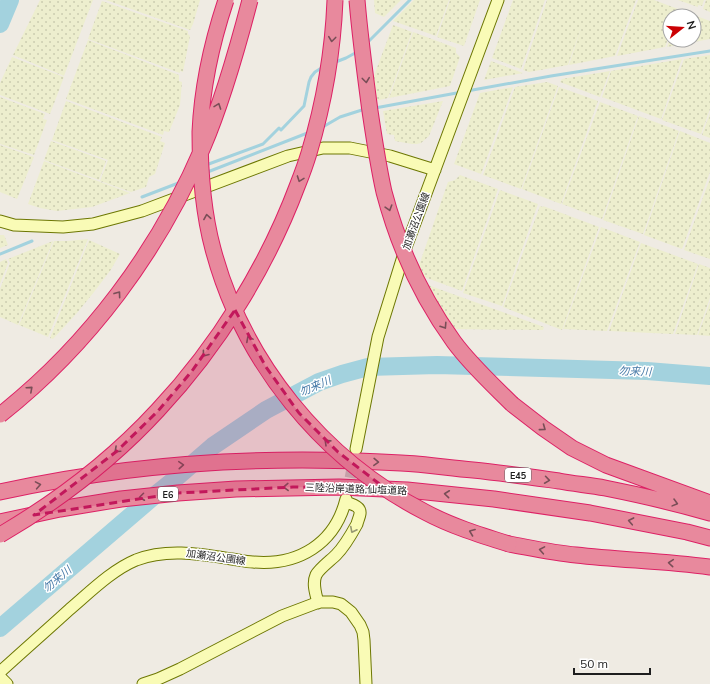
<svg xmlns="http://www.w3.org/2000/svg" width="710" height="684" font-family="Mulish,'Noto Sans JP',sans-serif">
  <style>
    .farmland { fill: url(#farmland-dots) }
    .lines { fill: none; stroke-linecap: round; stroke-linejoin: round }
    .stream { stroke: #a3d2de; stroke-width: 3 }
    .river { stroke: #a3d2de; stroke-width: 18 }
    .secondary-tunnel { stroke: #c5c2bc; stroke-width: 11; stroke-dasharray: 11 5.5; stroke-linecap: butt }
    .secondary-casing { stroke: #6d7703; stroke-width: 13 }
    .highway-casing { stroke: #dd2165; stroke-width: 17 }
    .secondary { stroke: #f9fbb6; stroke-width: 11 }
    .highway { stroke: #e8899d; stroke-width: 15 }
    .highway-bridge-casing { stroke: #dd2165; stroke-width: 17; stroke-linecap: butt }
    .highway-bridge { stroke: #e8899d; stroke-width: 15 }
    .oneway { stroke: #794e57 }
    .oneway2 { stroke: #969872 }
    .marked { fill: #c2185b; fill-opacity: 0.2; stroke: #c2185b; stroke-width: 3; stroke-dasharray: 8 5; stroke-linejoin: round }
    .labels { text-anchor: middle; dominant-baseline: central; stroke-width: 3; stroke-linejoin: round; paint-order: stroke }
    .shield { fill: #fff; stroke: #626262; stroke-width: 1 }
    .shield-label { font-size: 9px; font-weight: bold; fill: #1e1e1e }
    .street-label { font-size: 10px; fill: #1e1e1e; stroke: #fff }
    .water-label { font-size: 11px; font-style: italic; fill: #4579a7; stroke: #fff }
  </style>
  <defs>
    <pattern id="farmland-dots" width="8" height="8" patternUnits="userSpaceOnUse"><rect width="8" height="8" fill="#edeece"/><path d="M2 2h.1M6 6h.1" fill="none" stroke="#cbccb0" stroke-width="1.8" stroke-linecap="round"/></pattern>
  </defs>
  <rect width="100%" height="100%" fill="#efebe3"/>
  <!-- farmland -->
  <path class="farmland" d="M40 0H93L64 76 13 55Z
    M106 0H200L193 24 190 30Z
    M374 0H401L384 17 375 13Z
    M414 0H449L436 36 393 21Z
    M450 0H480L464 46 437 37Z
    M513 0H545L521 69 492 58Z
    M547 0H636L615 56 569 65 582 25 568 65 529 72 523 70Z
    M638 0H654L678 9 676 16H670V34L665 47 617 56Z
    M678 0H704L702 6 698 5V7Z
    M706 0H710V12L703 9Z
    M102 1 188 31V34L190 36 183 72 180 71V73L88 39Z
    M680 10 710 21V39L667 47 670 38V40H694V16H678Z
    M393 25 412 32 388 98 375 101 372 81Z
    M413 32 456 48V53L460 57 450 86 389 98Z
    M88 40 179 75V81L182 82 180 105 169 132 164 131 163 135 66 99Z
    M710 55V109L701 134 662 120 684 59Z
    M12 57 64 77 50 114 0 95V83Z
    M682 59 661 119 602 97 611 71Z
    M491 61 523 73 484 80Z
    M610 71 600 97 560 82 562 79Z
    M547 82 558 86 521 189 483 175 515 87Z
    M513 87 481 174 454 164 480 93Z
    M559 87 598 101 561 204 522 189Z
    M0 97 45 114 43 119 47 120 34 155 0 144Z
    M66 101 162 137 160 141 165 143 155 174 149 177 146 187 131 192 100 181 108 160 52 140Z
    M443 101 429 136 421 143 417 144H412L395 141 394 135 387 134 383 111Z
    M600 102 638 116 602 219 562 204Z
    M710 113V138L702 135Z
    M639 116 679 131 643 234 603 220Z
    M680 131 710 143V172L682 249 644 235Z
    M51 141 106 161 99 180 44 160Z
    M0 145 34 157 17 199 0 192Z
    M44 161 130 193 92 207 57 211 40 208 28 204Z
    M460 175 498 189 462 291 416 274 448 182 455 180Z
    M710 178V259L684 250Z
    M500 190 538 204 502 306 463 293Z
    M540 206 543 207V206L599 227 562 330 503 307Z
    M601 227 640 242 607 331 563 329Z
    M0 235H4L8 245 0 248Z
    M88 239 48 337 19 325 54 241H67Z
    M89 240 120 254 110 271 94 292 77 313 53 339 50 338Z
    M53 241 18 325 0 317V289L10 263 8 259Z
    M641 243 698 264 673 334 609 331Z
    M6 259 8 263 0 284V262Z
    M699 264 710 268V298L697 335 675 334Z
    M425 284 544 327 543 330 452 329Z
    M710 302V336L698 335Z"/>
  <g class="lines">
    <!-- stream -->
    <path class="stream" d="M366 44 410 0
      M333 63 346 58 357 52
      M467 91 551 76 710 51
      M375 108 462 92
      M321 128 340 117 365 109
      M206 165 263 144 279 128 281 130 304 106 309 82 311 77 315 72 323 67
      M205 173 310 132
      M142 197 181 182
      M0 254 32 241"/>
    <!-- river -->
    <path class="river" d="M0 24 10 0
      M0 628 154 496 169 484 213 446 266 410 319 382 342 374 368 367 437 365 647 371 710 376"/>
    <!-- secondary-tunnel -->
    <path class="secondary-tunnel" d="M347 494 354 458"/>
    <!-- secondary casing -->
    <g class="secondary-casing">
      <path id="secondary" d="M0 221 14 225 63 227 93 224 142 211 288 156 323 148H350L390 156 435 170
        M356 449 378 337 405 250 498 0
        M318 603C316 594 312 584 316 575 319 569 331 560 336 555 345 546 351 535 357 524 358 519 362 513 359 509 357 505 350 504 346 502
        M0 672C23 651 47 630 70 609 90 592 112 570 136 560 167 548 200 554 232 559 239 560 246 562 253 562 298 566 335 544 346 499
        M0 677 7 684
        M143 684 158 679 180 669 282 616 319 602H333L341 604 351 612 360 625 363 632 364 640 366 684"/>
    </g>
    <!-- highway casing -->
    <g class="highway-casing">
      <path id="highway" d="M512 404 543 428 572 448 606 465 710 503
        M0 492C130 463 268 455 401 463 425 464 449 468 473 470 502 473 530 477 559 481 574 484 590 485 605 488 640 495 675 503 710 513
        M0 522 60 509 121 499 178 493 236 489 339 487 407 490 494 499 590 513 687 532 710 538
        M509 544C531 548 553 553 576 555 620 560 665 561 710 567"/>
    </g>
    <!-- secondary -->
    <use href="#secondary" class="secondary"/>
    <!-- highway -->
    <use href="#highway" class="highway"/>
    <!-- highway-bridge casing -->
    <g class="highway-bridge-casing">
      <path id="highway-bridge" d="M226 0C212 42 202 87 200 132 200 171 203 212 213 249 243 362 322 459 425 512 451 526 480 535 509 544
        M357 0C360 37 365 74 370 111 374 138 378 165 384 192 398 245 422 298 454 342 471 365 492 384 512 404
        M0 415C89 345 159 250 203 147 223 100 237 50 250 0
        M0 535C58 501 112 460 158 410 218 346 267 267 298 184 302 174 306 163 309 153 324 103 333 52 335 0"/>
    </g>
    <!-- highway-bridge -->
    <use href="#highway-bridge" class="highway-bridge"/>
  </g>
  <!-- one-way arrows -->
  <defs><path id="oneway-chevron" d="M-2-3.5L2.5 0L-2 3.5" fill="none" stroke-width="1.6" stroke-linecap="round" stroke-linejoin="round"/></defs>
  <g class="oneway">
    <use href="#oneway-chevron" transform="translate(332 39) rotate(97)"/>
    <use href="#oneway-chevron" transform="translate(366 80) rotate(83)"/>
    <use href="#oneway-chevron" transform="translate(218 106) rotate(-70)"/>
    <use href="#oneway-chevron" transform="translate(300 179) rotate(110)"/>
    <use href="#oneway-chevron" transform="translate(389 208) rotate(73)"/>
    <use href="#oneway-chevron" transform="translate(207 217) rotate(-99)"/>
    <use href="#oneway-chevron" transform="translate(118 294) rotate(-54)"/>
    <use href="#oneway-chevron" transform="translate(444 326) rotate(57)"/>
    <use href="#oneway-chevron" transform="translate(249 339) rotate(-118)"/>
    <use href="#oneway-chevron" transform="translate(205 354) rotate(127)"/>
    <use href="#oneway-chevron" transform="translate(30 389) rotate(-42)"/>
    <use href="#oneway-chevron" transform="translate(543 428) rotate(36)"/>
    <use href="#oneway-chevron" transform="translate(327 442) rotate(-136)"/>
    <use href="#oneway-chevron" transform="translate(117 450) rotate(137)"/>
    <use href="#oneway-chevron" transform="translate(376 462) rotate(2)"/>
    <use href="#oneway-chevron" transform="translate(181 465) rotate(-4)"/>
    <use href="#oneway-chevron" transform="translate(547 480) rotate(8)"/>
    <use href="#oneway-chevron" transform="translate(38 485) rotate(-10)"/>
    <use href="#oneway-chevron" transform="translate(286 487) rotate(178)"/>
    <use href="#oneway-chevron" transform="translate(447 494) rotate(-174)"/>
    <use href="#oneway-chevron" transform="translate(142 497) rotate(173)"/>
    <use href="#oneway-chevron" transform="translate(675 503) rotate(15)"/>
    <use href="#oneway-chevron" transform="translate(631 521) rotate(-169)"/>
    <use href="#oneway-chevron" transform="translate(472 532) rotate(-159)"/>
    <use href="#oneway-chevron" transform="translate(542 550) rotate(-170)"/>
    <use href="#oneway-chevron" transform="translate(671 563) rotate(-175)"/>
  </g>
  <use class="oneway2" href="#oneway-chevron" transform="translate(353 530) rotate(117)"/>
  <!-- marked area -->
  <path class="marked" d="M235 310 266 367 299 413 338 452 386 489 293 487 178 493 34 515 117 451 158 411 192 371Z"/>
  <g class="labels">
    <!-- shield labels -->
    <g class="shield">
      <rect x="505" y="468" width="26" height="14" rx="3"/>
      <rect x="158" y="487" width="20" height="14" rx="3"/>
    </g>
    <g class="shield-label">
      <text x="518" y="475">E45</text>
      <text x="168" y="494">E6</text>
    </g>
    <!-- street labels -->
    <g class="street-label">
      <text transform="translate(416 221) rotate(-70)">加瀬沼公園線</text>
      <text transform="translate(356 489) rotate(2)">三陸沿岸道路;仙塩道路</text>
      <text transform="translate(216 557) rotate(8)">加瀬沼公園線</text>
    </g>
    <!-- water labels -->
    <g class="water-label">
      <text transform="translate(635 371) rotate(2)">勿来川</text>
      <text transform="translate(315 386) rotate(-24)">勿来川</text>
      <text transform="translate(57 579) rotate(-40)">勿来川</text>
    </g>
  </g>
  <!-- north arrow -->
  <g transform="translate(682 28) rotate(73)"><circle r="19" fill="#ffffff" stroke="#a5a5a5"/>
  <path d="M0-3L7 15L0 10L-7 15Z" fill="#cb0004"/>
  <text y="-6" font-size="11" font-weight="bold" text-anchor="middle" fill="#1e1e1e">N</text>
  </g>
  <!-- scale -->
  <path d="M574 668v6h76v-6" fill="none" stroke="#1e1e1e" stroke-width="2"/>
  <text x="580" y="668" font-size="12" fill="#1e1e1e" stroke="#ffffff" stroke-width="3" paint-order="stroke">50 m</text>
</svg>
